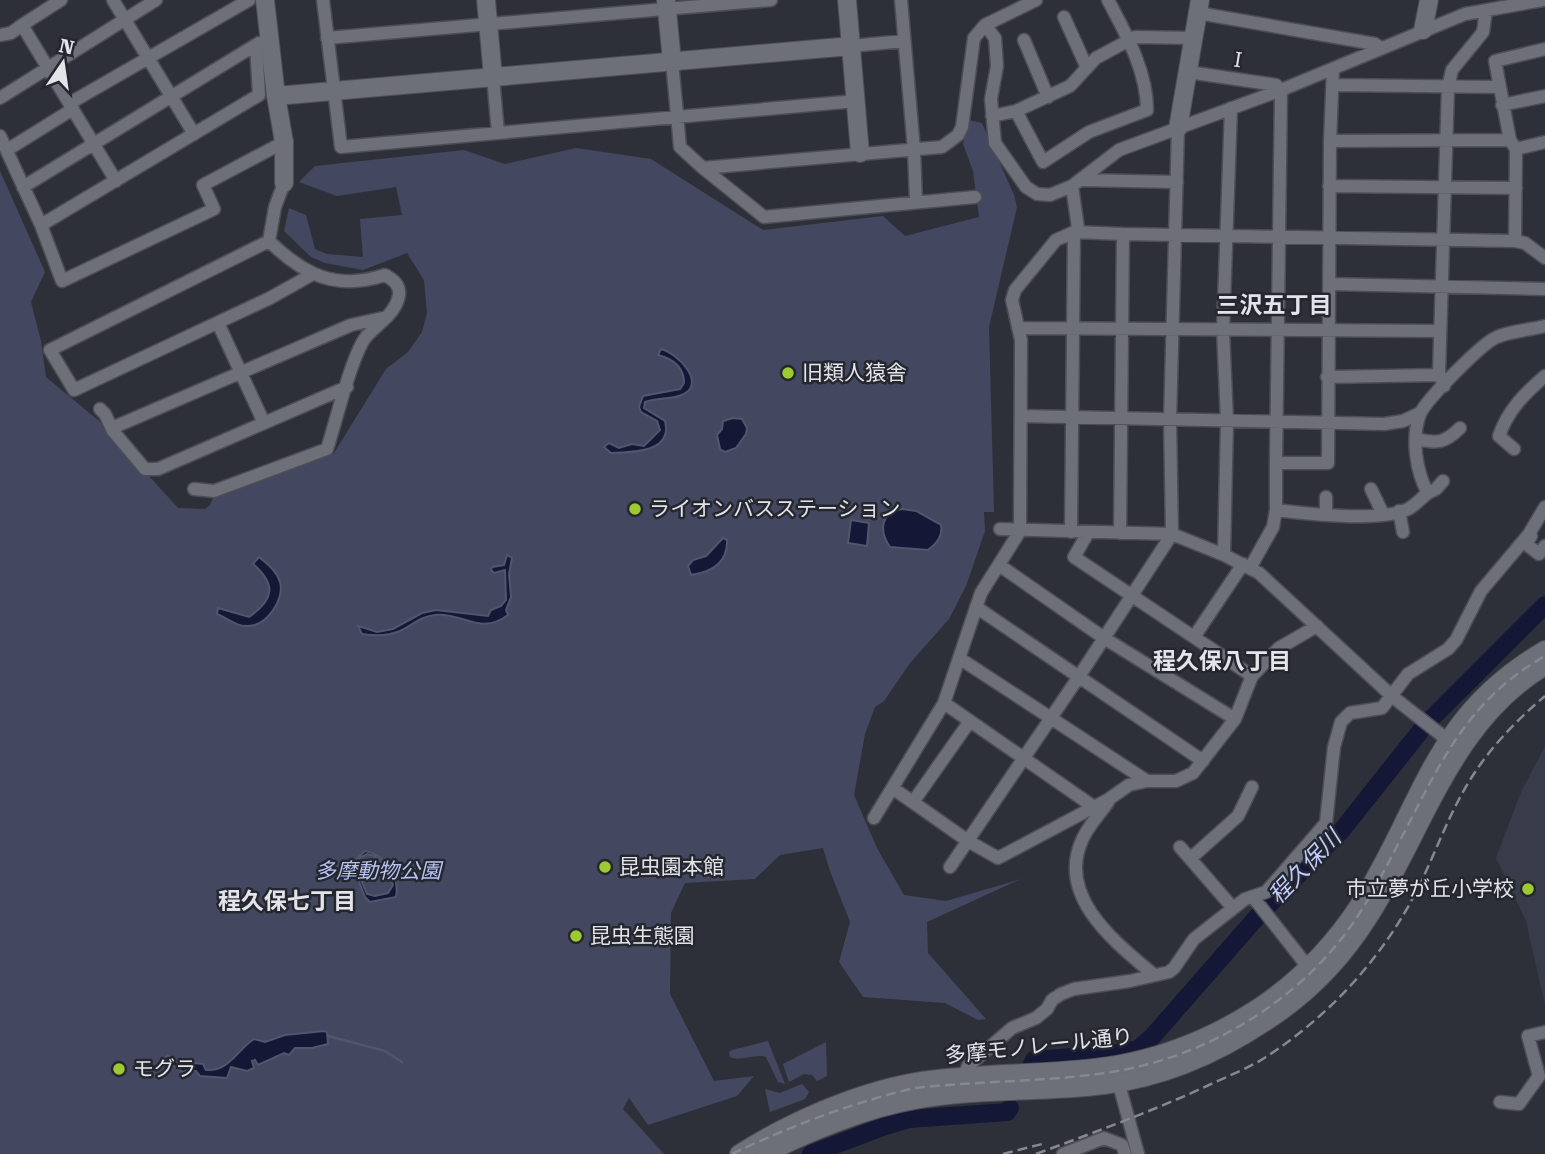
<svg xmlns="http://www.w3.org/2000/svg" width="1545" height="1154" font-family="'Roboto Serif','Noto Sans JP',serif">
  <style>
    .built { fill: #383b49 }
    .green { fill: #434860 }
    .water { fill: #141836; stroke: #52556c; stroke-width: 2; fill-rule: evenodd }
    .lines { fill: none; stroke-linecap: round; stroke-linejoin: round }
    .stream { stroke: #52556c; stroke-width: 2.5 }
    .river { stroke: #141836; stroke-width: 18 }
    .street-casing { stroke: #4c4d55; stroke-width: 15 }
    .secondary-casing { stroke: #4c4d55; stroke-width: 20 }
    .street { stroke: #6d6f79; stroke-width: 12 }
    .secondary { stroke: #6d6f79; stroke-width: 18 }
    .rail { stroke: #868890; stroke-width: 2.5; stroke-dasharray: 10 5; stroke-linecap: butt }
    .poi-dot { fill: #9dca31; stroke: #25272f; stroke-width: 2.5 }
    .labels { text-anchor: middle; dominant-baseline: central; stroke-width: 5; stroke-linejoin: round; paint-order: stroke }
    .street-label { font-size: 21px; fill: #e3e4ea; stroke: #25272f }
    .poi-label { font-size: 21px; fill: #e3e4ea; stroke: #25272f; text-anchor: start }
    .park-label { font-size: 21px; font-style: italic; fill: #b8c3f4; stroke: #25272f }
    .neighbourhood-label { font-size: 23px; font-weight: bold; fill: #e3e4ea; stroke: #25272f }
    .water-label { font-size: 23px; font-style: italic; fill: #c1ccfe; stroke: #25272f }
  </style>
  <rect width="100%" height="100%" fill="#2e3039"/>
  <!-- built -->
  <path class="built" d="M1545 746V1005L1526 921 1496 858 1521 792Z"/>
  <!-- green -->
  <path class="green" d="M968 120 982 123 1014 195 1017 207 989 327 994 512H984L985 531 966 586 949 619 910 663 884 701 875 707 865 734 854 795 877 848 904 895 946 901 1021 879 927 922 928 953 986 1019 978 1020 945 1003 863 997 839 962 850 922 830 871 823 848 780 855 755 879 685 883 671 913 670 994 714 1081 754 1076 737 1096 648 1125 629 1098 623 1109 664 1154H0V171L45 272 31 302 41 341 46 377 99 421 178 508 205 509 210 505 213 498 334 453 386 369 408 352 422 332 427 313 424 280 407 253 363 270 325 263 311 257 284 231 289 208 306 215 315 249 327 254 363 257 360 219 402 215 396 187 337 196 299 182 315 166 464 150 505 164 576 148 651 159 763 230 883 216 905 236 979 217 973 171 963 144Z
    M768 1041 785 1084 778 1082 766 1057C754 1053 742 1062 730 1057L729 1052 732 1050Z
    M826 1042 827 1076 817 1081 812 1075 804 1074 789 1082 783 1064Z
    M802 1084 809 1092 805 1099 770 1112 765 1089 780 1093Z"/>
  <!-- water -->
  <path class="water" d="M661 349C677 353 706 382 684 394 672 400 658 397 645 402L644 408 665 421C673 453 632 452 611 453L604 447 609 443 619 448 632 444 644 446 660 430 657 421 641 412 639 407 643 396 680 389 684 383C684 367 674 359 658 355Z
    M733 418 742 419 747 428 746 434 736 448 725 452 720 449 717 435 722 429 723 421Z
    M902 509 916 511 941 525C943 536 937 543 928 550L890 547C879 531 880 513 902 509Z
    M851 520 869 523 867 546 848 543Z
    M723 538 727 540C728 563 711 572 691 575L688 566 693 560 706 556Z
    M507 555 512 558 509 574 511 597 506 610 508 615C480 636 463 612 435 615 422 616 412 625 400 631 388 636 374 636 362 634L358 626 377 632 393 629 422 613 436 610 488 616 491 610 501 606 506 600 505 570 494 573 491 570 492 567 504 565Z
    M259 557C267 564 277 571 280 582 285 599 267 626 248 626 237 627 227 618 217 614L218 608 249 617C275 599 276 584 253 564Z
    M365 851C385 854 400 877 396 897L370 902 365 897 352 863ZM367 854C384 857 387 869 393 885L388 893 375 896 367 894 355 866 356 860Z
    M324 1031 327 1032 328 1044 312 1048H295L289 1055 284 1053 258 1065 255 1060 252 1061 254 1068 247 1071 231 1067 227 1078 200 1076 196 1071 189 1069 183 1072 164 1059 168 1055 180 1065 185 1062 203 1064 206 1070C229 1072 237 1050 254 1039L265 1042 285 1035Z"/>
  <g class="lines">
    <!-- stream -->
    <path class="stream" d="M328 1036 385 1051 402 1062"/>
    <!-- river -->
    <path class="river" d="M1032 1064 1034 1060 1110 1054 1138 1049 1152 1037 1257 917 1342 830 1426 724 1545 605
      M811 1154 885 1126 909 1119 1007 1112 1010 1108"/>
    <!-- street casing -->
    <g class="street-casing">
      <path id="street" d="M61 0 22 25 116 181
        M113 0 194 134
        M323 0 341 147 856 101
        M901 0 914 150 916 201
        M1198 13 1375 44 1381 48
        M1064 17 1087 68
        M985 25 1036 0
        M0 35 11 33 22 25
        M327 38 771 0
        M1024 40 1048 97
        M851 46 904 41
        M672 61 680 147 703 168 942 147 958 135 962 127 974 38 985 25 995 38 997 66 991 99 995 143 1026 187 1037 194 1050 195 1072 186 1119 150 1281 90 1465 14 1543 0
        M1188 72 1276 85 1281 90 1276 463
        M493 77 498 133
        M1334 85 1498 87
        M0 98 156 0
        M70 103 249 0
        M1502 105 1545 96
        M1016 111 1043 162 1089 132 1147 110C1147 71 1126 34 1108 0
        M992 116 1016 111 1070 86 1096 58 1135 37 1193 38
        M0 136 41 225 62 281 214 209 203 185 284 142
        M1330 141 1510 140
        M1516 149 1545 142
        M7 150 73 109
        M703 168 764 217 975 197
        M1080 180 1177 182
        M1329 186 1516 188
        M23 187 259 43
        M41 225 259 95 256 45
        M1123 234 1515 241 1525 243 1545 258
        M269 241 50 350 74 390 270 298 311 275
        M1515 241 1516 149 1510 140 1495 61 1545 49
        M1329 284 1545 289
        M218 323 264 423
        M1018 328 1440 331
        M1327 377 1439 375
        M1444 386 1439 373 1448 88 1452 70 1483 32 1486 11
        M100 409 105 414 113 431 145 469H158L347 387
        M1022 416 1384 424 1403 421 1420 413
        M112 428 351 325 387 317
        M1417 439C1437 444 1445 443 1460 428
        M1514 449 1499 436C1508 410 1524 394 1545 376
        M194 489 214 491 327 449C335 425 352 354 366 337 377 324 396 314 399 295 400 284 393 280 385 275 336 291 304 275 269 241L275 207 284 183
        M1371 489 1383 514
        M1428 493 1436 489 1443 481
        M1326 497V515
        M1276 510C1308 514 1377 522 1406 510 1414 507 1421 498 1428 493 1416 472 1411 438 1420 414 1426 400 1482 343 1497 337 1511 331 1530 330 1545 326
        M1399 511 1403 532
        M1000 529 1172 534 1224 555 1259 573 1393 697 1454 745
        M1071 532 1074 232 1123 234 1120 533
        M1088 533 1074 557 1252 676
        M1530 534 1531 536 1526 544 1539 554 1545 546
        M1224 555 1227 421 1223 330 1231 108
        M999 565 1104 638 1235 719
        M1250 568 1273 527 1276 510V463H1328L1330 141 1333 69
        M976 607 1203 761
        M1194 637 1243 564
        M959 658 1147 781
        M944 703 1094 807
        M894 789 968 841 998 858 1109 799 1129 785 1147 781H1176L1193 773 1235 719 1252 676 1279 648 1317 626
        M913 802 970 721
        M1108 802C1100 814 1089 825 1083 838 1055 896 1115 942 1154 975
        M874 818 944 703 981 593 1020 531 1021 340 1012 300 1015 290 1056 240 1074 232 1078 228 1072 186
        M1180 847 1233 908
        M1191 858 1238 816 1252 787
        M950 867 1078 678 1172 534 1170 420 1178 128
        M1253 897 1308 967
        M966 1077V1071L968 1066 1012 1028 1036 1018 1047 1009 1052 1000 1061 994 1074 989 1130 981 1169 972 1174 968 1194 939 1245 899 1266 892 1326 823 1334 747 1341 722 1350 713 1382 708 1408 674 1448 649 1456 640 1481 591 1529 534 1545 507
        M1117 1077 1138 1154
        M1500 1102 1519 1104 1539 1076 1528 1036 1545 1032
        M1063 1154 1104 1138 1122 1145 1125 1154"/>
    </g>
    <!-- secondary casing -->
    <g class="secondary-casing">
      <path id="secondary" d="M265 0 276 96 284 142V183
        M486 0 493 77
        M666 0 672 61
        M847 0 860 153
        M1423 30 1429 0
        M276 96 851 46
        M1178 128 1200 0
        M739 1154C789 1122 857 1092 915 1082 981 1071 1050 1076 1116 1065 1166 1056 1215 1036 1258 1008 1297 982 1332 946 1358 907 1422 807 1431 716 1545 650
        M766 1154C807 1132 869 1108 915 1100 977 1088 1042 1093 1104 1085 1161 1078 1217 1054 1265 1022 1306 996 1342 959 1368 918 1424 831 1451 722 1545 666"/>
    </g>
    <!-- street -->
    <use href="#street" class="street"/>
    <!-- secondary -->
    <use href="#secondary" class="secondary"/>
    <!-- rail -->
    <path class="rail" d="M732 1154C790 1126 852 1103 914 1088 978 1081 1042 1082 1105 1073 1205 1059 1304 1000 1359 914 1376 888 1390 859 1405 831 1443 757 1470 699 1545 656
      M1003 1154 1046 1143
      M1036 1154C1095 1132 1153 1111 1209 1085 1228 1076 1249 1068 1266 1057 1323 1020 1371 970 1405 912 1428 874 1441 831 1463 792 1484 754 1512 724 1545 696"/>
  </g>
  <!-- markers -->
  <g class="poi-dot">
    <circle cx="788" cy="373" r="7"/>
    <circle cx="635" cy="509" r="7"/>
    <circle cx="605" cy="867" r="7"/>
    <circle cx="1528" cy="889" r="7"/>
    <circle cx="576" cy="936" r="7"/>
    <circle cx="119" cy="1069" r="7"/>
  </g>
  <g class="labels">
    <!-- street labels -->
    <g class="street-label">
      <text transform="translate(1238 60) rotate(9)">I</text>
      <text transform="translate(1039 1046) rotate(-6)">多摩モノレール通り</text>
    </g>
    <!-- poi labels -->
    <g class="poi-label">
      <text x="802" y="373">旧類人猿舎</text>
      <text x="649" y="509">ライオンバスステーション</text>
      <text x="619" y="867">昆虫園本館</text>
      <text x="1514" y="889" text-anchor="end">市立夢が丘小学校</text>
      <text x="590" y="936">昆虫生態園</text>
      <text x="133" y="1069">モグラ</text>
    </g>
    <!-- park labels -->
    <g class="park-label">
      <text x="378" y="871">多摩動物公園</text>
    </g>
    <!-- neighbourhood labels -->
    <g class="neighbourhood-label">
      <text x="1274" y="305">三沢五丁目</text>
      <text x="1222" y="661">程久保八丁目</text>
      <text x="287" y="901">程久保七丁目</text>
    </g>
    <!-- water labels -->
    <g class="water-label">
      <text transform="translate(1305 867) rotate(-46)">程久保川</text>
    </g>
  </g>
  <!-- north arrow -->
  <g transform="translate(63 63) rotate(13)" stroke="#25272f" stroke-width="5" paint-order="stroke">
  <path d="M0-5L12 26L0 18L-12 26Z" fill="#e3e4ea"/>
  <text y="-10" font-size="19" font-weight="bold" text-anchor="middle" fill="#e3e4ea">N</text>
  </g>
</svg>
